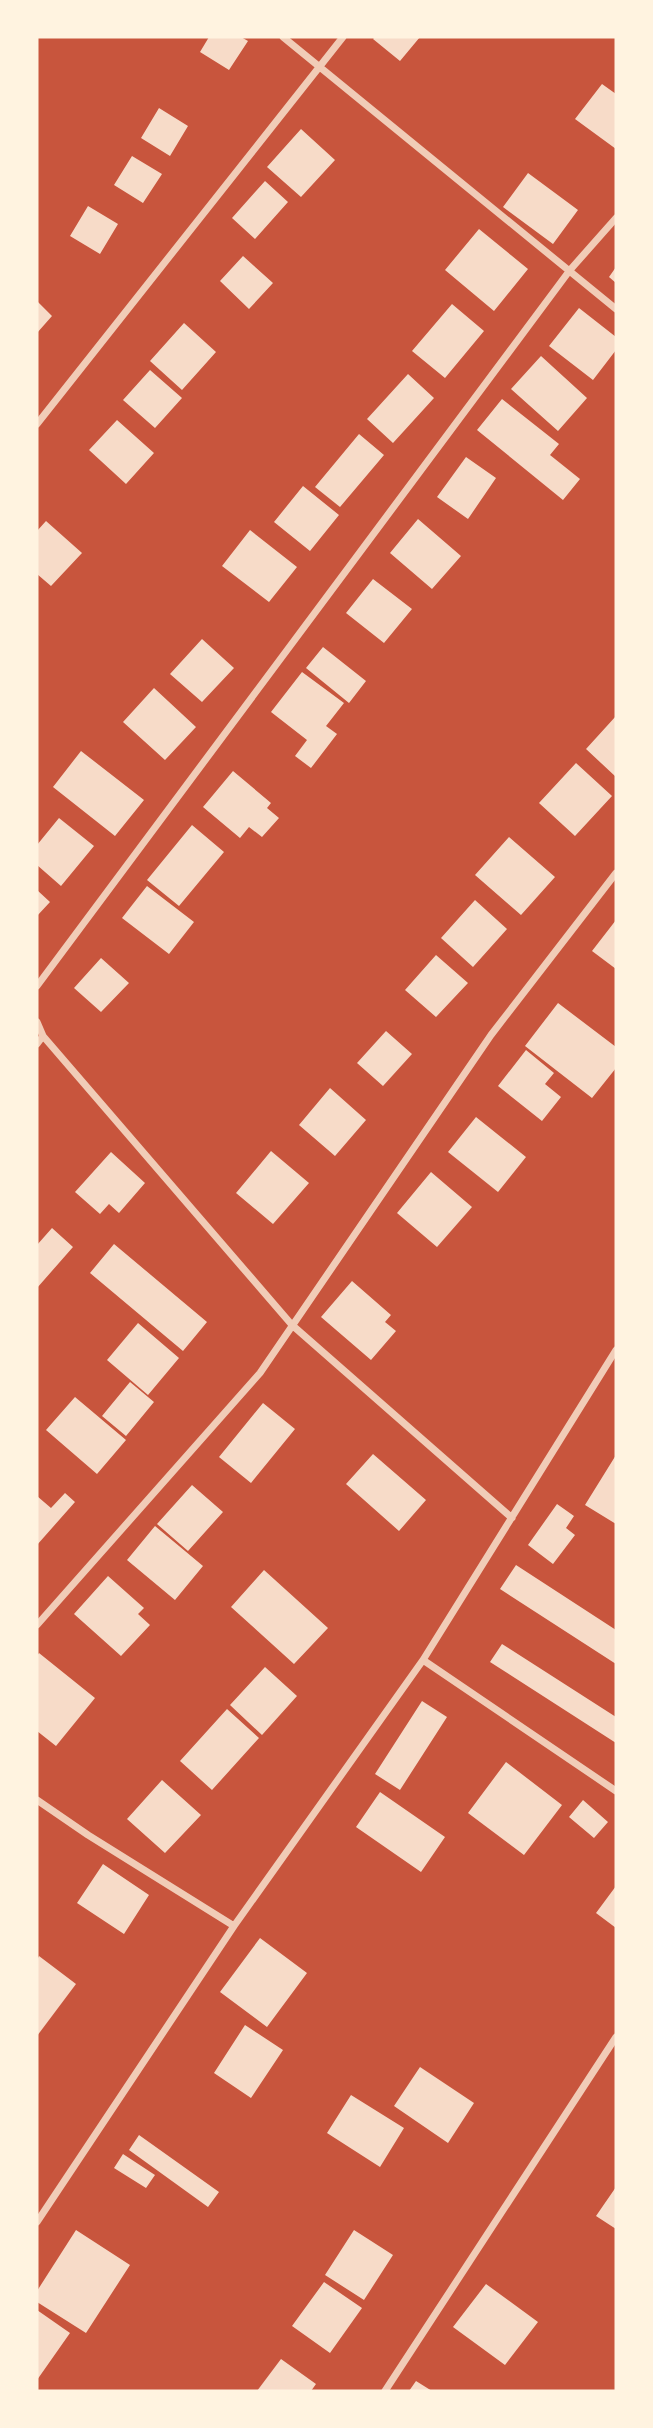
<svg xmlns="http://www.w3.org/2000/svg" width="653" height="2428" font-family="'Alegreya Sans',sans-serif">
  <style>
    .building { fill: #f7dbc8 }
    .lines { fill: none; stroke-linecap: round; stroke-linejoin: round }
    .minor { stroke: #f1ccb7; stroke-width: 7 }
  </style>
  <rect width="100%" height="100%" fill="#c8553d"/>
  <!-- building -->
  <path class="building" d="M209 37H241L248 41 229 70 200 52Z
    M375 37H420L400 61 373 39Z
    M602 84 616 94V149L575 119Z
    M159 108 188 126 170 156 141 138Z
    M301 129 335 160 301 197 267 167Z
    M132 156 162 174 143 203 114 185Z
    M528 173 578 210 553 244 503 207Z
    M265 181 288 202 255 239 232 218Z
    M88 206 118 224 100 254 70 236Z
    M479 229 528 269 494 311 445 270Z
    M243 256 273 283 249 309 220 281Z
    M616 267V283L609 277Z
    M37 301 52 316 37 333Z
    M452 304 484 331 445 378 412 351Z
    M579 308 616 337V350L593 380 549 346Z
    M184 323 216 352 182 390 150 361Z
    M541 356 587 398 558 431 511 389Z
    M150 370 182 398 155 428 123 400Z
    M408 374 434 398 393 443 367 419Z
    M502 399 559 444 550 455 580 479 563 500 477 430Z
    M117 420 154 453 126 484 89 450Z
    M359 434 384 455 340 507 315 487Z
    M466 457 496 478 468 519 437 497Z
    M303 486 339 515 310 551 274 522Z
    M418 519 461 556 432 589 390 553Z
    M46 521 82 553 51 586 37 574V531Z
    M250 530 297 567 269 602 222 566Z
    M373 579 412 609 384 643 346 613Z
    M202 639 234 668 202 702 170 674Z
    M323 647 366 681 349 703 306 668Z
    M302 672 344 703 326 726 337 734 311 768 295 756 307 740 271 712Z
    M154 688 196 727 165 760 123 722Z
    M616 716V777L586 749Z
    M81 751 144 800 115 836 53 787Z
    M576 763 612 796 575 836 539 803Z
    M233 771 271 803 267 808 279 818 262 837 249 827 240 838 203 807Z
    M59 818 94 846 61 886 37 865V845Z
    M192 825 224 852 179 906 147 880Z
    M509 837 555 877 521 915 475 875Z
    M147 886 194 922 169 954 122 918Z
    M37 890 50 902 37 916Z
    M475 900 507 929 473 967 441 938Z
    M616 920V969L592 951Z
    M436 955 468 983 436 1017 405 990Z
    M101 958 129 983 101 1012 74 988Z
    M558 1003 616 1047V1068L592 1098 525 1046Z
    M386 1031 412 1054 383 1086 357 1063Z
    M526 1050 554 1073 545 1084 561 1097 542 1121 498 1086Z
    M330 1088 366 1120 335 1156 299 1125Z
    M476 1117 526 1157 498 1192 448 1152Z
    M271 1151 309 1183 273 1224 236 1193Z
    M111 1152 145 1183 119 1213 109 1204 100 1214 75 1192Z
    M431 1172 472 1207 437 1247 397 1213Z
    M52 1228 73 1247 37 1288V1245Z
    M114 1244 207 1322 183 1351 90 1273Z
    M352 1281 391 1315 385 1322 396 1331 371 1360 321 1317Z
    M138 1323 179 1358 148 1395 107 1360Z
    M130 1382 154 1402 126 1436 102 1416Z
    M75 1397 126 1440 97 1474 46 1430Z
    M263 1403 295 1429 251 1483 219 1457Z
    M373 1454 426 1500 399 1531 346 1484Z
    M616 1455V1524L585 1505Z
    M192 1485 223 1512 188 1551 157 1524Z
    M65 1493 75 1502 37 1545V1496L51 1508Z
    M557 1504 574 1516 566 1528 575 1535 553 1564 528 1545Z
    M155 1526 203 1566 175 1600 127 1560Z
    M516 1565 616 1630V1664L500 1589Z
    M264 1570 328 1628 294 1664 231 1607Z
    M108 1576 144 1608 138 1614 150 1625 121 1656 74 1614Z
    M502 1644 616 1717V1743L490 1662Z
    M39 1653 95 1698 56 1746 37 1731V1656Z
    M265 1667 297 1696 262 1735 230 1705Z
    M422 1701 447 1717 400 1790 375 1774Z
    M227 1709 259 1738 212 1790 180 1761Z
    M506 1762 562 1805 524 1855 468 1813Z
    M162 1780 201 1815 165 1853 127 1819Z
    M380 1792 445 1837 421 1872 356 1827Z
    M583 1800 608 1822 594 1838 569 1817Z
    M103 1864 149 1895 124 1934 77 1903Z
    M616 1886V1928L596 1913Z
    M260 1938 307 1973 267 2027 220 1992Z
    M39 1956 76 1984 37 2036V1960Z
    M245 2025 283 2050 251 2098 214 2073Z
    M420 2067 474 2103 448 2143 394 2106Z
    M351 2095 404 2128 380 2167 327 2133Z
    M139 2135 219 2192 208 2207 129 2150Z
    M123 2154 155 2175 146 2188 114 2168Z
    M616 2187V2229L596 2216Z
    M76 2230 130 2265 86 2333 37 2302V2291Z
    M354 2230 393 2255 364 2300 325 2275Z
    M324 2282 362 2308 330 2353 292 2326Z
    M486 2284 538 2322 505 2365 453 2327Z
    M37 2310 70 2333 37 2380Z
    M281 2359 316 2384 311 2391H257Z
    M416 2381 432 2391H409Z"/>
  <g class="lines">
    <!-- minor -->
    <path class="minor" d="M283 37 616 309
      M37 424 343 37
      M37 986 570 270 616 218
      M37 1022 43 1036 37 1044
      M43 1036 292 1325 512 1518
      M37 1625 260 1373 491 1035 616 873
      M423 1660 616 1791
      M37 1800 88 1835 234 1926
      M37 2222 234 1926 423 1660 616 1350
      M385 2391 616 2037"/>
  </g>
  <!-- border -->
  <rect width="653" height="2428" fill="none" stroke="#fff3e0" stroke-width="77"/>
</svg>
